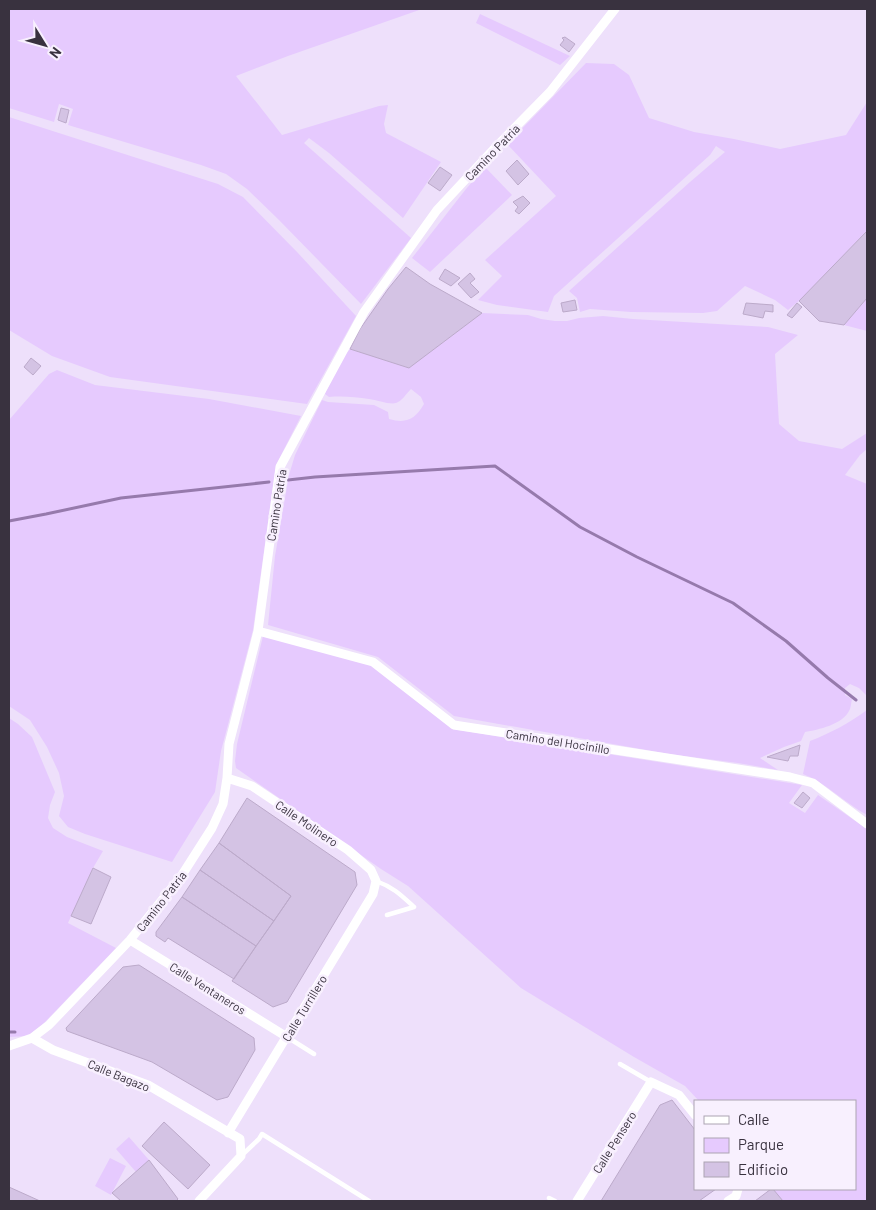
<svg xmlns="http://www.w3.org/2000/svg" width="876" height="1210" font-family="Barlow,sans-serif">
  <style>
    .green { fill: #e6cafe }
    .lines { fill: none; stroke-linecap: round; stroke-linejoin: round }
    .stream { stroke: #967aac; stroke-width: 3 }
    .building { fill: #d4c3e4; stroke: #bcaaca }
    .lane { stroke: #fff; stroke-width: 4.5 }
    .street { stroke: #fff; stroke-width: 9 }
    .labels { text-anchor: middle; dominant-baseline: central; stroke-width: 5; stroke-linejoin: round; paint-order: stroke }
    .street-label { font-size: 12px; fill: #39323f; stroke: #f8f0fe }
  </style>
  <rect width="100%" height="100%" fill="#eee0fb"/>
  <!-- green -->
  <path class="green" d="M9 9H422L288 56 236 76 282 135 379 106 388 105 384 124 386 133 441 162 403 218 329 153 309 138 304 143 411 238 361 304 279 220 247 189 226 174 201 165 68 125 73 109 59 104 54 122 9 108Z
    M480 14 570 56 560 65 476 23Z
    M586 63 614 64 629 75 649 118 694 132 734 139 780 149 846 135 867 102V231L799 301 788 310 775 300 745 286 717 311 703 313 631 312 590 309 580 312 577 298 569 291 690 182 725 152 716 146 710 155 554 296 548 312 497 305 478 300 502 276 485 260 556 196 507 144Z
    M9 117 218 184 243 197 298 253 356 316 307 404 110 377 52 356 9 330Z
    M485 167 512 195 430 272 412 258 466 189Z
    M867 298V331L844 325Z
    M482 313 528 315 541 319 555 321H567L579 318 603 316 633 319 768 327 798 335 775 354 779 424 799 441 842 449 867 433V449L860 455 845 475 867 484V696L859 688 850 684 845 688V695L852 699C851 703 851 708 849 711 843 724 818 730 805 732L801 741 784 747 760 758 778 770 738 763 669 754 454 716 378 657 268 625 275 556 289 475 295 455 322 400 328 402 374 405 388 412 389 419C407 424 415 419 424 404L421 397 411 389C406 394 402 401 396 403 390 405 377 400 369 399 356 397 342 396 329 397L325 394 326 391 344 356 350 349 409 368Z
    M57 370 95 385 209 399 301 416 276 465 253 630 221 751 215 792 172 862 85 834 68 827 59 816 64 796 59 773 47 747 30 720 9 706V420L49 374Z
    M263 636 372 665 452 729 802 785 789 803 805 813 818 795 867 829V1201H783L773 1189H855V1101H699L685 1086 634 1057 521 988 408 886 381 869 236 768 235 761 237 744Z
    M867 710V815C845 803 826 783 803 774L810 741C831 733 849 723 867 710Z
    M9 718 18 724 32 737 55 792 50 805 48 818 53 828 67 837 103 851 93 868 68 923 116 948 44 1023 28 1036 9 1037Z
    M129 1137 149 1160 136 1172 116 1149Z
    M110 1158 126 1166 111 1195 95 1186Z"/>
  <g class="lines">
    <!-- stream -->
    <path class="stream" d="M288 480 315 477 495 466 580 527 637 557 733 603 786 641 828 678 856 700
      M9 521 46 514 121 498 269 482
      M9 1032H15"/>
  </g>
  <!-- building -->
  <path class="building" d="M565 37 575 44 569 52 560 45 564 40 562 38Z
    M61 108 69 110 66 123 58 120Z
    M517 160 529 174 518 185 506 171Z
    M440 167 452 175 440 191 428 183Z
    M523 196 530 203 519 214 515 211 518 207 513 202Z
    M867 231V298L844 325 819 321 799 301Z
    M406 267 430 284 482 313 409 368 350 349 360 329 388 289Z
    M445 269 460 278 451 286 439 279Z
    M470 273 475 279 470 283 479 292 471 298 458 284Z
    M575 300 577 310 563 312 561 303Z
    M746 303 773 305V312L765 311 763 318 743 314Z
    M797 303 802 307 792 318 787 315Z
    M31 358 41 366 33 375 24 367Z
    M800 745 798 756H790L788 761 767 757Z
    M803 792 810 798 802 808 794 803Z
    M247 798 355 872 357 885 287 1002 273 1007 232 981 291 896 219 843Z
    M219 843 291 896 274 921 200 870Z
    M93 868 111 877 91 924 71 916Z
    M200 870 274 921 256 946 182 897Z
    M182 897 256 946 234 979 168 938 165 942 156 936V932Z
    M139 965 254 1038 255 1050 228 1097 217 1100 152 1062 67 1031 66 1028 123 967Z
    M672 1100 695 1130V1189H716L699 1201H601L660 1105Z
    M164 1122 210 1165 188 1189 142 1146Z
    M149 1160 178 1199 176 1201H121L112 1193Z
    M9 1187 40 1201H9Z
    M771 1189H773L783 1201H755Z"/>
  <g class="lines">
    <!-- lane -->
    <path class="lane" d="M376 881C393 887 401 895 414 907L387 915
      M287 1037 314 1054
      M620 1064 651 1082
      M242 1155 259 1139 262 1134 369 1201
      M549 1198 555 1201"/>
    <!-- street -->
    <path class="street" d="M258 631 373 662 454 725 790 777 813 783 867 824
      M227 778 252 786 348 850 371 870 376 881 373 894 228 1133
      M130 940 287 1037
      M32 1038 53 1050 148 1085 240 1139 241 1156 199 1201
      M9 1046 32 1038 49 1025 130 940 182 875 212 828 223 804 227 778 229 744 258 631 280 467 364 312 437 210 493 150 550 92 615 9
      M577 1201 651 1082 679 1095 695 1115
      M728 1201 736 1196 738 1189"/>
  </g>
  <g class="labels">
    <!-- street labels -->
    <g class="street-label">
      <text transform="translate(492 152) rotate(-46)">Camino Patria</text>
      <text transform="translate(276 505) rotate(-81)">Camino Patria</text>
      <text transform="translate(558 741) rotate(9)">Camino del Hocinillo</text>
      <text transform="translate(307 823) rotate(34)">Calle Molinero</text>
      <text transform="translate(161 901) rotate(-52)">Camino Patria</text>
      <text transform="translate(208 988) rotate(32)">Calle Ventaneros</text>
      <text transform="translate(304 1008) rotate(-59)">Calle Turrillero</text>
      <text transform="translate(119 1075) rotate(22)">Calle Bagazo</text>
      <text transform="translate(614 1142) rotate(-58)">Calle Pensero</text>
    </g>
  </g>
  <!-- border -->
  <rect width="876" height="1210" fill="none" stroke="#39323f" stroke-width="20"/>
  <!-- legend -->
  <rect x="694" y="1100" width="162" height="90" fill="#f8f0fe" stroke="#aca4b2"/>
  <rect x="704" y="1116" width="25" height="8" fill="#ffffff" stroke="#aca4b2"/>
  <text x="738" y="1125" font-size="15" fill="#39323f">Calle</text>
  <rect x="704" y="1138" width="25" height="15" fill="#e6cafe" stroke="#aca4b2"/>
  <text x="738" y="1150" font-size="15" fill="#39323f">Parque</text>
  <rect x="704" y="1162" width="25" height="15" fill="#d4c3e4" stroke="#aca4b2"/>
  <text x="738" y="1175" font-size="15" fill="#39323f">Edificio</text>
  <!-- north arrow -->
  <g transform="translate(45 45) rotate(127)" stroke="#f8f0fe" stroke-width="4" paint-order="stroke">
  <path d="M0-4L9 19L0 12L-9 19Z" fill="#39323f"/>
  <text y="-8" font-size="14" font-weight="bold" text-anchor="middle" fill="#39323f">N</text>
  </g>
</svg>
